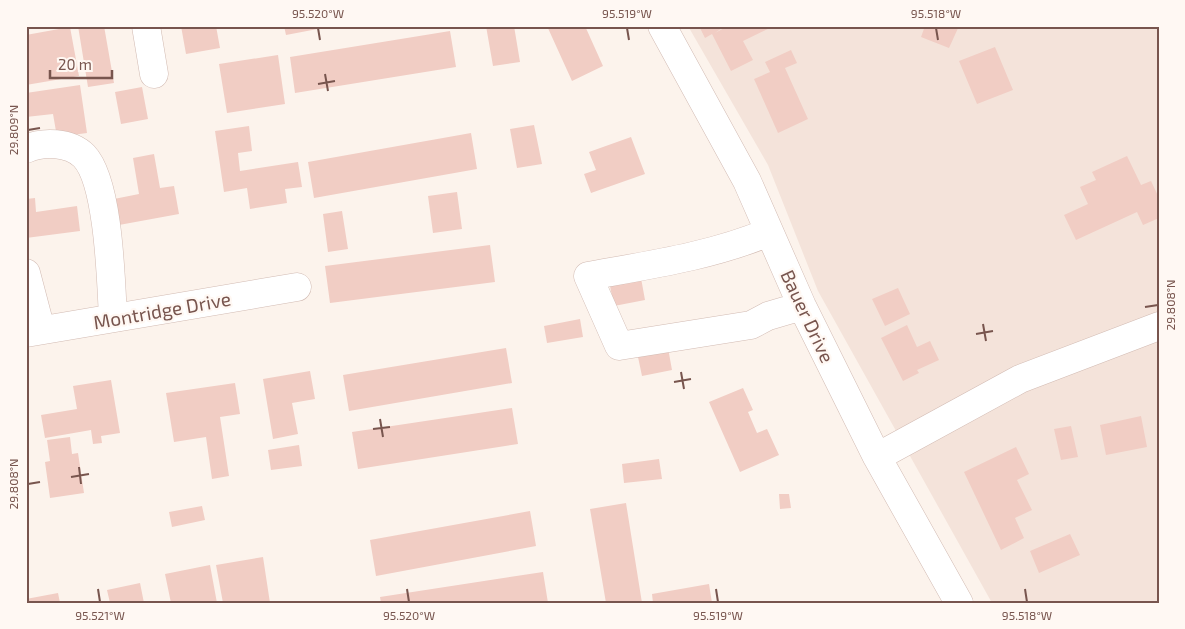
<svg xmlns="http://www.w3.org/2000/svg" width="1185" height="629" font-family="'Exo 2',sans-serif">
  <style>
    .residential { fill: #f4e3da }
    .building { fill: #f1cdc4 }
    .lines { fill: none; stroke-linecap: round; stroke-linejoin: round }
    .minor-casing { stroke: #d2bbb3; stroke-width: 29 }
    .minor { stroke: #fff; stroke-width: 28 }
    .ticks { fill: none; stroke: #78554e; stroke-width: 2 }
    .labels { text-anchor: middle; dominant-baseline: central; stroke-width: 4.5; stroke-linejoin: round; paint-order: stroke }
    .street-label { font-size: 19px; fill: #78554e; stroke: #fff8f3 }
    .neatline { fill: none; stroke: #78554e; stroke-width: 2 }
    .ticks-label { font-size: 12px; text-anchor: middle; fill: #78554e }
  </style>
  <rect width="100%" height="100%" fill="#fcf3ec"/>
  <!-- residential -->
  <path class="residential" d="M688 26H1159V603H992L818 291 768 165Z"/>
  <!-- building -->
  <path class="building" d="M78 26H104L114 83 88 87Z
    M181 26H216L220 48 186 54Z
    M284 26H328V27L286 35Z
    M486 26H514L520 62 493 66Z
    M547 26H585L603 66 572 81Z
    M699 26H725L715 33 728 26H774L743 41 753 60 731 71 712 34 705 38Z
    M925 26H959L949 48 921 37Z
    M70 27 79 76 26 85V35Z
    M450 31 456 67 295 93 290 57Z
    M995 47 1013 90 977 104 959 61Z
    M791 50 797 63 785 68 808 119 778 133 754 79 770 72 765 62Z
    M278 55 285 104 227 113 219 64Z
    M80 85 87 133 57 137 53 114 26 117V93Z
    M142 87 148 119 121 124 115 92Z
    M534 125 542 164 517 168 510 129Z
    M249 126 252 151 238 153 240 171 298 162 302 187 285 189 287 203 250 209 247 188 224 192 215 131Z
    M471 133 477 169 314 198 308 162Z
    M631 137 645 174 591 193 584 174 596 170 589 152Z
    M154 154 160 188 174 186 179 214 119 225 114 199 139 194 133 158Z
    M1127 156 1141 185 1151 181 1159 198V218L1143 225 1137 212 1076 240 1064 215 1088 204 1080 187 1096 180 1092 172Z
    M457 192 462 229 433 233 428 196Z
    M35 198 36 212 77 206 80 231 26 238V199Z
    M342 211 348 249 328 252 323 214Z
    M490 245 495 282 330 303 325 266Z
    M641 278 645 300 614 306 610 286Z
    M898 288 910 314 885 326 872 299Z
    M580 319 583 337 547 343 544 326Z
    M907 325 917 347 930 341 939 360 917 370 919 373 903 381 881 338Z
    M506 348 512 383 349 411 343 375Z
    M668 348 672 370 642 376 638 357 644 356 643 353Z
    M310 371 315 399 292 403 298 434 273 439 263 379Z
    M111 380 120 433 101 436 102 443 93 444 91 430 45 438 41 415 77 409 73 386Z
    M235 383 240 414 220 417 229 476 212 479 206 437 174 442 166 393Z
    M743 388 753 410 748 412 757 433 767 429 779 455 740 472 709 402Z
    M512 408 518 444 358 469 352 432Z
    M1141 416 1147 447 1106 455 1100 425Z
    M1071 426 1078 457 1061 460 1054 429Z
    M70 437 72 454 78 453 84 493 50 498 45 462 50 461 47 440Z
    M299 445 302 466 271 470 268 450Z
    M1016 447 1029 474 1017 480 1032 510 1015 518 1024 538 1001 550 964 472Z
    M659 459 662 479 624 483 622 464Z
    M779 494H789L791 508 780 509Z
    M626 503 642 603H606L590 509Z
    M202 506 205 520 172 527 169 512Z
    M530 511 536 546 376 576 370 540Z
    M1070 534 1080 555 1039 573 1030 551Z
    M263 557 270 603H223L216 565Z
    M210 565 217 603H171L165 574Z
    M543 572 548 603H381L380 597Z
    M140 583 144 603H110L107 590Z
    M709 584 712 603H653L652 594Z
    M58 593 60 603H26V599Z"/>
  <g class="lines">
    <!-- minor casing -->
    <g class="minor-casing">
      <path id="minor" d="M146 26 154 74
        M662 26 747 181 802 306 877 457 959 603
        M26 149C43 141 70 142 84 156 109 182 111 282 113 318
        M769 232C712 256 649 265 588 276L619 346 751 325 768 316 802 306
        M26 273 41 330
        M26 333 297 287
        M877 457 1020 379 1159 326"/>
    </g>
    <!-- minor -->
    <use href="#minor" class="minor"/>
  </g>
  <!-- ticks -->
  <path class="ticks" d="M318 28 320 40M627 28 629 40M936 28 938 40M325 74 328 91M318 84 335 81M28 130 40 128M1145 307 1158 305M983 324 986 341M976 334 993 331M681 372 684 389M674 382 691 379M380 419 383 437M373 429 390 427M79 467 81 484M71 477 89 474M28 484 40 482M98 589 100 602M407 589 409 602M716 589 718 602M1025 589 1027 602"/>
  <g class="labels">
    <!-- street labels -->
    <g class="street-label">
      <text transform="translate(162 310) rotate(-10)">Montridge Drive</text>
      <text transform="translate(808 316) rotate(65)">Bauer Drive</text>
    </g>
  </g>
  <!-- border -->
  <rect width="1185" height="629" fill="none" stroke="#fff8f3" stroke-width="55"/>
  <!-- scale -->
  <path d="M50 70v8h62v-8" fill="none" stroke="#78554e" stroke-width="2.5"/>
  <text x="58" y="70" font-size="15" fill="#78554e" stroke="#fff8f3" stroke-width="4" paint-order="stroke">20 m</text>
  <rect x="28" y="28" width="1130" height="574" class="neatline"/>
  <g class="ticks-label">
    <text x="318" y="18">95.520°W</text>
    <text x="627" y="18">95.519°W</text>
    <text x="936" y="18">95.518°W</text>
    <text transform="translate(14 130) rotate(-90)" y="4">29.809°N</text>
    <text transform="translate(1171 305) rotate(-90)" y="4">29.808°N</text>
    <text transform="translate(14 484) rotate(-90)" y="4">29.808°N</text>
    <text x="100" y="620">95.521°W</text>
    <text x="409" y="620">95.520°W</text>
    <text x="718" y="620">95.519°W</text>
    <text x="1027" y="620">95.518°W</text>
  </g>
</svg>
